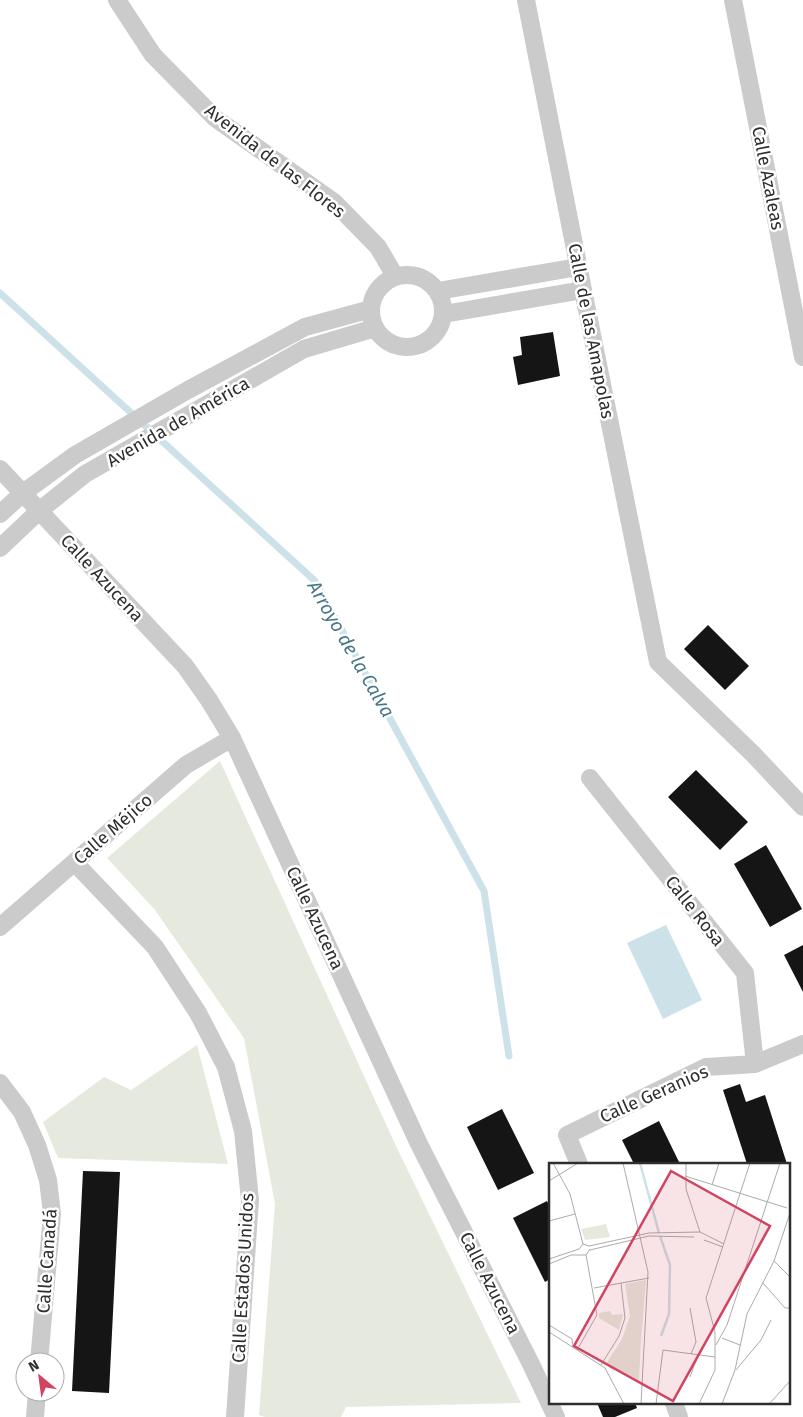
<svg xmlns="http://www.w3.org/2000/svg" width="803" height="1417" font-family="'Fira Sans',sans-serif">
  <style>
    .green { fill: #e6eade }
    .water { fill: #cce1e8 }
    .lines { fill: none; stroke-linecap: round; stroke-linejoin: round }
    .stream { stroke: #cce1e8; stroke-width: 7 }
    .building { fill: #151515 }
    .minor { stroke: #cbcbcb; stroke-width: 18 }
    .labels { text-anchor: middle; dominant-baseline: central; stroke-width: 5; stroke-linejoin: round; paint-order: stroke }
    .street-label { font-size: 18px; fill: #2e2e2e; stroke: #fff }
    .water-label { font-size: 19px; font-style: italic; fill: #457788; stroke: #fff }
    .inset-river { fill: none; stroke: #cce1e8; stroke-width: 2.5 }
    .inset-road { fill: none; stroke: #ababab; stroke-width: 1 }
    .view { fill: #d24361; fill-opacity: 0.15; stroke: #d24361; stroke-width: 2.5 }
    .inset-edge { fill: none; stroke: #2e2e2e; stroke-width: 2.5 }
  </style>
  <rect width="100%" height="100%" fill="#fff"/>
  <!-- green -->
  <path class="green" d="M220 761 396 1146 521 1403 346 1407 341 1417H265L259 1415 275 1204 244 1038 155 910 107 858Z
    M197 1045 228 1164 58 1158 43 1122 104 1077 131 1090Z"/>
  <!-- water -->
  <path class="water" d="M666 925 702 1000 663 1019 627 943Z"/>
  <g class="lines">
    <!-- stream -->
    <path class="stream" d="M0 293 315 581 484 891 509 1056"/>
  </g>
  <!-- building -->
  <path class="building" d="M553 332 560 376 518 385 513 357 522 355 520 337Z
    M708 625 749 666 725 690 684 649Z
    M696 770 748 822 720 850 668 797Z
    M766 845 802 909 770 927 734 864Z
    M803 945V992L784 955Z
    M740 1084 746 1102 765 1095 787 1164H747L723 1090Z
    M502 1109 534 1173 498 1190 467 1127Z
    M659 1121 680 1164H634L622 1140Z
    M83 1171 120 1172 109 1393 72 1391Z
    M547 1201 550 1207V1279L545 1282 513 1218Z
    M597 1403H635L637 1408 615 1417H603Z"/>
  <g class="lines">
    <!-- minor -->
    <path class="minor" d="M117 0 153 55 215 118 334 202 378 247 395 276
      M526 0 583 290 658 662 753 754 803 807
      M733 0 803 357
      M371 311a36 36 0 1 1 72 0a36 36 0 1 1-72 0Z
      M438 291 578 267
      M444 314 583 290
      M0 469 185 666 209 700 232 738 419 1144 530 1362 556 1417
      M0 514 23 493 75 455 188 390 305 327 371 309
      M0 548 39 511 85 474 304 349 375 328
      M590 778 745 973 755 1064
      M75 863 155 947 198 1013 226 1067 243 1131 250 1200 235 1417
      M0 927 186 765 232 738
      M0 1083 22 1112 37 1145 48 1180 52 1214 39 1362
      M579 1164 567 1135 706 1067 755 1064 803 1044
      M674 1403 679 1417
      M35 1417 37 1392"/>
  </g>
  <g class="labels">
    <!-- street labels -->
    <g class="street-label">
      <text transform="translate(275 161) rotate(38)">Avenida de las Flores</text>
      <text transform="translate(768 178) rotate(79)">Calle Azaleas</text>
      <text transform="translate(591 331) rotate(79)">Calle de las Amapolas</text>
      <text transform="translate(178 422) rotate(-30)">Avenida de América</text>
      <text transform="translate(102 578) rotate(47)">Calle Azucena</text>
      <text transform="translate(113 829) rotate(-41)">Calle Méjico</text>
      <text transform="translate(695 911) rotate(52)">Calle Rosa</text>
      <text transform="translate(315 918) rotate(65)">Calle Azucena</text>
      <text transform="translate(654 1094) rotate(-24)">Calle Geranios</text>
      <text transform="translate(47 1261) rotate(-86)">Calle Canadá</text>
      <text transform="translate(243 1278) rotate(-87)">Calle Estados Unidos</text>
      <text transform="translate(490 1283) rotate(63)">Calle Azucena</text>
    </g>
    <!-- water labels -->
    <g class="water-label">
      <text transform="translate(351 649) rotate(60)">Arroyo de la Calva</text>
    </g>
  </g>
  <!-- overview -->
  <g transform="translate(549 1163)">
    <rect width="241" height="241" fill="#fff"/>
    <path d="M57 61 61 74 36 77 32 66ZM97 117 92 177 90 217 68 206 64 208 57 201 73 176 81 153 76 121ZM61 148 63 152 74 151 70 167 50 155V150Z" fill="#e6eade"/>
    <path class="inset-river" d="M91 0 110 70M111 73 121 102 120 151 112 173"/>
    <path class="inset-road" d="M4 0 21 31 34 81M74 0 99 109 92 241M137 0V26L151 69M136 13 238 45M0 18 29 0M163 22 170 0M0 58 26 51M155 77 174 84M30 86 34 81 40 83 100 70 151 69 175 81M41 87 100 73 145 74M0 96 30 86M225 98 242 115M0 101 22 92H37L41 86M214 120 236 145H242M45 125 100 115M141 145 147 179 142 191M0 162 23 176 24 184M0 169 56 205 75 241M173 175 191 182M167 182 178 162 231 0M28 187 48 152 37 92M52 202 70 173 76 155 72 120M187 207 212 177 222 157M141 214 149 192M107 241 114 187 166 194M150 241 166 207V169L157 135 201 0M173 241 186 207 198 151 225 98 241 50M220 241 242 217"/>
    <path class="view" d="M122 8 221 63 124 238 25 183Z"/>
    <rect width="241" height="241" class="inset-edge"/>
  </g>
  <!-- north arrow -->
  <g transform="translate(40 1377) rotate(331)"><circle r="24" fill="#ffffff" stroke="#ababab"/>
  <path d="M0-4L9 19L0 12L-9 19Z" fill="#d24361"/>
  <text y="-8" font-size="14" font-weight="bold" text-anchor="middle" fill="#2e2e2e">N</text>
  </g>
</svg>
